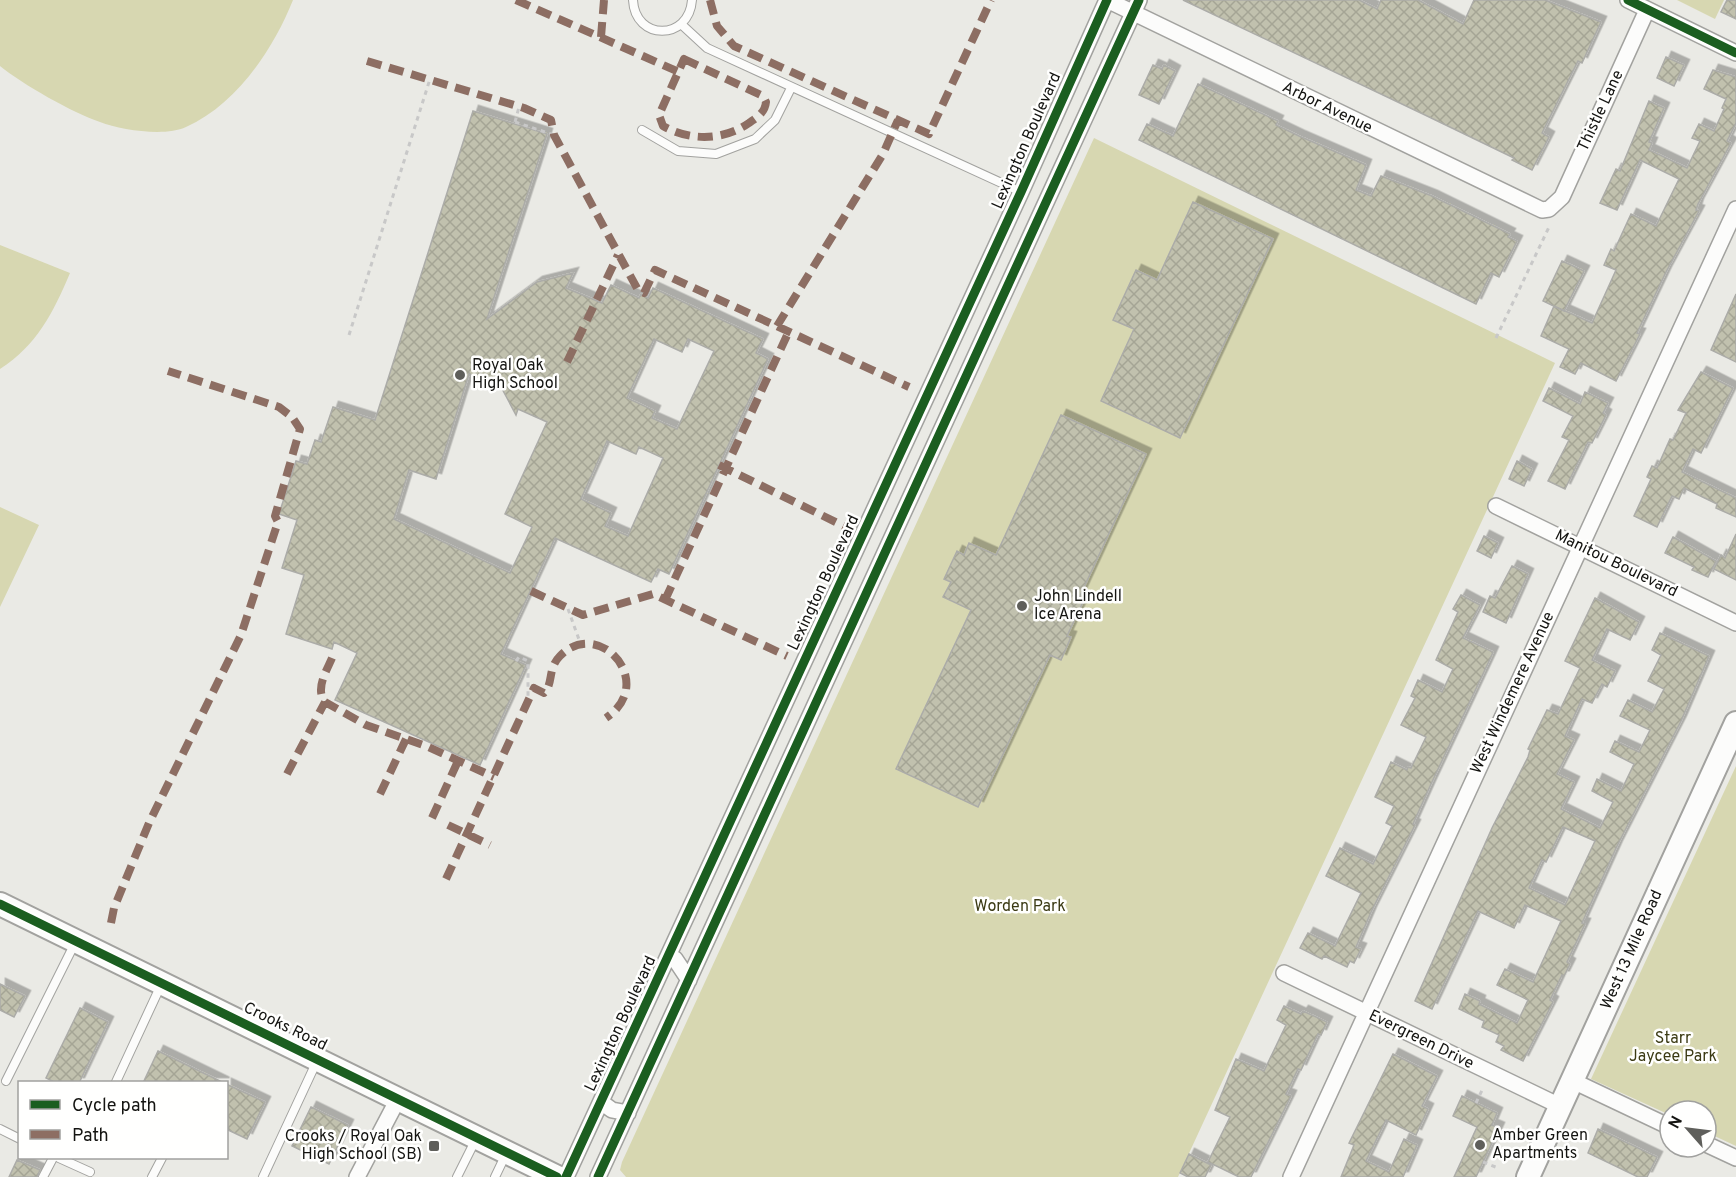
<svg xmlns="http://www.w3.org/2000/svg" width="1736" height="1177" font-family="Overpass,sans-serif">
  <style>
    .park { fill: #d7d7b1 }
    .building { fill: url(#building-cross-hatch); stroke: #acaca8; stroke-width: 1.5; fill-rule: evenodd; filter: url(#shadow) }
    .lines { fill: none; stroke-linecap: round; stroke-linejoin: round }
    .service-casing { stroke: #a2a29f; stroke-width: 10 }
    .minor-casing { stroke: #a2a29f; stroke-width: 18 }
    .secondary-casing { stroke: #a2a29f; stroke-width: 26 }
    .path { stroke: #c8c8c8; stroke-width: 3; stroke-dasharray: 4.5 4.5; stroke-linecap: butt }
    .service { stroke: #fcfcfb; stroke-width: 8 }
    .minor { stroke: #fcfcfb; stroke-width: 15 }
    .secondary { stroke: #fcfcfb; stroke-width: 22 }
    .quiet { stroke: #8d6e63; stroke-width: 8; stroke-dasharray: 15 8; stroke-linecap: butt }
    .cycleway-casing { stroke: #fffffe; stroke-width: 13 }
    .cycleway { stroke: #1b5e20; stroke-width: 9 }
    .poi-dot { fill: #5f5f5b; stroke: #fffffe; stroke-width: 2 }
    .labels { text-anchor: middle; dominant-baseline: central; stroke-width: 5; stroke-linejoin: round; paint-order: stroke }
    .street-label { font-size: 16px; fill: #141411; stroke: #fffffe }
    .poi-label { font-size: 16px; fill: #141411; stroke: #fffffe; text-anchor: start }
    .park-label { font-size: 16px; fill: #3b3a14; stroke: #fffffe }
  </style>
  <defs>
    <pattern id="building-cross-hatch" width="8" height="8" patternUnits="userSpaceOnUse" patternTransform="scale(1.5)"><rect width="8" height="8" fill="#c1c1ae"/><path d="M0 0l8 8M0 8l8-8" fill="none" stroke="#a5a595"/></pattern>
    <filter id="shadow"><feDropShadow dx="5.5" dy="-5.5" stdDeviation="0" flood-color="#0004"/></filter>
  </defs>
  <rect width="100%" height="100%" fill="#eaeae5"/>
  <!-- park -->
  <path class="park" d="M0 0H293C273 50 236 105 186 127 165 137 121 130 100 122 73 113 22 84 0 66Z
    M1677 0H1724L1715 19Z
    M1094 138 1555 363 1178 1177H626L620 1170 622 1162Z
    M0 245 70 273C53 313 37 345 0 369Z
    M0 507 39 525 0 607Z
    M1736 766V1146L1706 1132V1111H1670V1115L1591 1079Z"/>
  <!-- building -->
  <path class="building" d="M1183 0H1359L1377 9 1381 0H1418L1463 24 1474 0H1545L1601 22 1582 63 1578 61 1542 133 1549 137 1532 170 1512 160 1514 158 1425 115Z
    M1727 0H1736V19L1721 12Z
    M1666 57 1684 65 1674 86 1657 78Z
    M1153 65 1162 69 1164 65 1175 71 1159 104 1139 95Z
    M1713 70 1736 77V123L1727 141 1731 143 1698 204 1696 210 1699 211 1666 272 1637 333 1640 334 1616 381 1581 363 1575 374 1560 367 1569 349 1541 336 1554 306 1592 323 1616 270 1604 265 1611 249 1614 251 1631 214 1656 226 1679 179 1640 160 1617 210 1600 203 1616 169 1620 171 1649 101 1664 108 1649 142 1652 143 1649 150 1687 168 1700 141 1692 138 1699 124 1714 131 1724 109 1722 108 1726 99 1704 89Z
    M1198 84 1278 121 1276 125 1299 136 1366 165 1356 190 1371 196 1381 176 1432 196 1510 234 1508 237 1517 241 1499 277 1491 273 1476 304 1139 140 1147 124 1173 136Z
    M473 111 547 134 487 319 537 282 573 273 566 288 602 303 611 285 639 298 641 294 648 298 653 288 763 339 756 353 768 359 669 574 658 569 651 582 555 538 501 654 526 665 480 765 335 700 357 653 334 642 332 649 286 634 304 575 282 568 297 520 279 514 296 461 307 464 315 440 321 442 333 407 375 420ZM654 339 682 352 688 339 714 351 677 429 652 418 655 411 627 398ZM469 374 500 385 516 415 518 409 547 422 505 514 532 527 510 573 394 519 409 470 436 479ZM607 441 636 454 639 447 663 458 628 536 605 526 611 513 581 499Z
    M1193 202 1273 239 1180 438 1101 401 1134 329 1113 320 1136 270 1157 280Z
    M1562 261 1584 271 1564 311 1543 301Z
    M1736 294V362L1711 350Z
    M1701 372 1733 388 1701 453 1693 449 1682 472 1736 498V517L1716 508 1717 504 1684 488 1679 499 1672 496 1657 527 1634 516 1651 479 1647 477 1652 466 1657 468 1670 439 1673 440 1686 413 1678 410Z
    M1549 388 1580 404 1585 392 1608 403 1603 413 1606 415 1592 443 1588 442 1565 489 1548 481 1569 440 1562 437 1573 416 1543 401Z
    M1061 415 1146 454 1079 598 1084 600 1067 636 1071 637 1061 660 1050 655 978 807 896 769 971 610 943 597 951 582 944 579 957 551 964 555 969 543 996 555Z
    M1517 461 1532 469 1524 486 1509 479Z
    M1736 534V580L1714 569 1721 555 1725 558Z
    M1484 536 1498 543 1491 558 1477 551Z
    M1673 537 1716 561 1708 577 1692 570 1694 567 1665 553Z
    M1512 566 1528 574 1506 623 1483 612 1490 596 1495 598Z
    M1461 595 1480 605 1463 638 1493 652 1490 659 1431 784 1413 824 1415 825 1371 912 1356 947 1361 949 1354 963 1350 961 1347 967 1324 956 1322 959 1300 948 1308 933 1335 946 1361 893 1326 876 1340 848 1373 864 1392 826 1386 823 1394 806 1375 797 1391 762 1407 770 1408 767 1411 768 1426 737 1401 725 1415 698 1411 696 1418 680 1442 692 1453 669 1436 660 1458 612 1453 609Z
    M1595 598 1639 622 1630 640 1607 629 1592 660 1615 671 1607 687 1602 684 1592 703 1582 699 1565 736 1574 740 1557 774 1574 782 1561 809 1600 828 1613 802 1592 791 1597 779 1621 791 1634 764 1610 752 1615 741 1639 752 1650 730 1620 716 1628 700 1652 712 1664 689 1648 681 1661 655 1652 650 1660 633 1709 656 1681 721 1617 846 1582 923 1585 924 1567 962 1570 964 1564 976 1562 975 1550 1000 1553 1002 1523 1061 1501 1050 1504 1046 1496 1042 1499 1035 1482 1027 1484 1021 1459 1009 1465 994 1480 1001 1479 1004 1517 1023 1528 1000 1497 985 1505 969 1533 982 1561 921 1525 905 1514 928 1478 911 1432 1009 1415 1001 1492 828 1528 757 1530 750 1528 749 1547 710 1558 714 1580 668 1565 661ZM1563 827 1595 841 1565 905 1529 888 1542 860 1546 862Z
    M0 984 25 996 14 1017 0 1010Z
    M1284 1006 1301 1014 1303 1011 1327 1022 1321 1035 1318 1034 1301 1070 1298 1069 1286 1094 1291 1096 1251 1177H1239L1208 1162 1230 1117 1215 1110 1236 1059 1264 1071 1286 1025 1277 1020Z
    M80 1008 108 1022 79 1083H56L46 1078Z
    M158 1051 224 1083H143Z
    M1393 1054 1437 1076 1422 1106 1428 1109 1416 1135 1386 1120 1366 1161 1389 1172 1404 1139 1417 1145 1403 1177H1341L1354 1145 1349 1143Z
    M226 1084 265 1102 247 1139 226 1129Z
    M1462 1096 1497 1113 1492 1125 1499 1128 1476 1177H1454L1477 1127 1453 1116Z
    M311 1107 348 1125 329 1164 292 1146Z
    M1598 1129 1657 1157 1647 1177H1638L1588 1153Z
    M1189 1154 1211 1165 1205 1177H1188L1180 1173Z
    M17 1160 40 1170 37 1177H9Z"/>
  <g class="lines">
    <!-- service casing -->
    <g class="service-casing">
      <path id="service" d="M633 0C635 41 689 41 692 0
        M681 24 707 48 1021 192
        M642 130 678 151 716 154 755 139 775 120 791 88
        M6 1081 75 943
        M116 1082 161 985
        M0 1129 20 1139
        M59 1158 90 1172
        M43 1177 53 1158
        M152 1177 162 1158
        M263 1177 316 1063
        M457 1177 475 1141
        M495 1177 506 1154"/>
    </g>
    <!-- minor casing -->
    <g class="minor-casing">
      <path id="minor" d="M1107 0 1542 210 1549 209 1562 197 1647 10
        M1628 0 1736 53
        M1496 506 1736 623
        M669 956 675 959 689 980
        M1284 973 1560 1106
        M1573 1081 1670 1127
        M601 1102 612 1110 628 1113
        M1706 1144 1736 1158
        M357 1177 398 1099
        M566 1177 1021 192 1107 0
        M598 1177 1139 0
        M1291 1177 1736 209"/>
    </g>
    <!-- secondary casing -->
    <g class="secondary-casing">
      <path id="secondary" d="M0 904 557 1177
        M1528 1177 1736 723"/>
    </g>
    <!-- path -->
    <path class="path" d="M515 122 554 135
      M515 122 519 107
      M349 335 430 79
      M1496 338 1550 225
      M568 609 581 645
      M516 661 519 657 528 661V701
      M1476 1103 1483 1088
      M1483 1162 1498 1168"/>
    <!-- service -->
    <use href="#service" class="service"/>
    <!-- minor -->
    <use href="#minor" class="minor"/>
    <!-- secondary -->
    <use href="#secondary" class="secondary"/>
    <!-- quiet -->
    <path class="quiet" d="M516 0 679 72
      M710 0 717 26 734 46 929 134 991 0
      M601 37 604 0
      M684 59 763 96 766 102C765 113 757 117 749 123 723 141 690 141 663 126L659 115Z
      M367 61 524 108 551 120 554 135 638 290 644 293 655 270 909 387
      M777 326 883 154 898 120
      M567 362 618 255
      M719 465 854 531
      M531 591 583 615 653 594 787 656
      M665 600 789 331
      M332 658C326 672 315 689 325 702L366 725 426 746 494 777
      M287 774 325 702
      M380 794 406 739
      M432 818 458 761
      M448 825 490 845
      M446 879 534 688 544 693C554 683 547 669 560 656 599 616 658 683 606 718
      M111 923 114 908 149 823 241 635 278 522 275 516 300 429 292 417 279 407 168 371"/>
    <!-- cycleway casing -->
    <g class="cycleway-casing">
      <path id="cycleway" d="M1628 0 1736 53
        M0 904 557 1177
        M566 1177 1021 192 1107 0
        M598 1177 1139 0"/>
    </g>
    <!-- cycleway -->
    <use href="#cycleway" class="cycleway"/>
  </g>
  <!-- markers -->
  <g class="poi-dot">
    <circle cx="460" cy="375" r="6"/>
    <circle cx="1022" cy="606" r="6"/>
    <circle cx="1480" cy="1145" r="6"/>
    <rect x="428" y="1140" width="12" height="12" rx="3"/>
  </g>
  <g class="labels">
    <!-- street labels -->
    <g class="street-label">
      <text transform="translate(1327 108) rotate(26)">Arbor Avenue</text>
      <text transform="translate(1601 111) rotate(-65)">Thistle Lane</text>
      <text transform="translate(1027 141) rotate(-66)">Lexington Boulevard</text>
      <text transform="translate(1616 564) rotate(26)">Manitou Boulevard</text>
      <text transform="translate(824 583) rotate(-65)">Lexington Boulevard</text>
      <text transform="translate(1513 693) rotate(-65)">West Windemere Avenue</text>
      <text transform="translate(1632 950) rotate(-66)">West 13 Mile Road</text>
      <text transform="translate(621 1024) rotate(-65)">Lexington Boulevard</text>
      <text transform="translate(285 1027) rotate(26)">Crooks Road</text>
      <text transform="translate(1421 1040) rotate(26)">Evergreen Drive</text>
    </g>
    <!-- poi labels -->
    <g class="poi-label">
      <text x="472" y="366">Royal Oak<tspan x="472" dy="18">High School</tspan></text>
      <text x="1034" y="597">John Lindell<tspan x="1034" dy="18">Ice Arena</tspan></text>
      <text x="1492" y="1136">Amber Green<tspan x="1492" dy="18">Apartments</tspan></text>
      <text x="422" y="1137" text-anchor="end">Crooks / Royal Oak<tspan x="422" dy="18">High School (SB)</tspan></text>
    </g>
    <!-- park labels -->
    <g class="park-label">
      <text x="1020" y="907">Worden Park</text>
      <text x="1673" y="1039">Starr<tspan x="1673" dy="18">Jaycee Park</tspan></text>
    </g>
  </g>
  <!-- legend -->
  <rect x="18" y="1081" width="210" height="78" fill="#fffffe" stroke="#a1a19f" stroke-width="1.5"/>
  <rect x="30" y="1100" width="30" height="9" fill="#1b5e20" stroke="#a1a19f" stroke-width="1.5"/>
  <text x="72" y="1111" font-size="18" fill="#141411">Cycle path</text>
  <rect x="30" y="1130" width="30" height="9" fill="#8d6e63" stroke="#a1a19f" stroke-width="1.5"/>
  <text x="72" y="1141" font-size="18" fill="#141411">Path</text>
  <!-- north arrow -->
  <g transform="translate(1688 1129) rotate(298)"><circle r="28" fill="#fffffe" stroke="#a1a19f" stroke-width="1.5"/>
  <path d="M0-4.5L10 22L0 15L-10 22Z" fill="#5f5f5b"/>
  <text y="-9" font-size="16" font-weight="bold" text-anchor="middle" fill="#141411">N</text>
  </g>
</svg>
